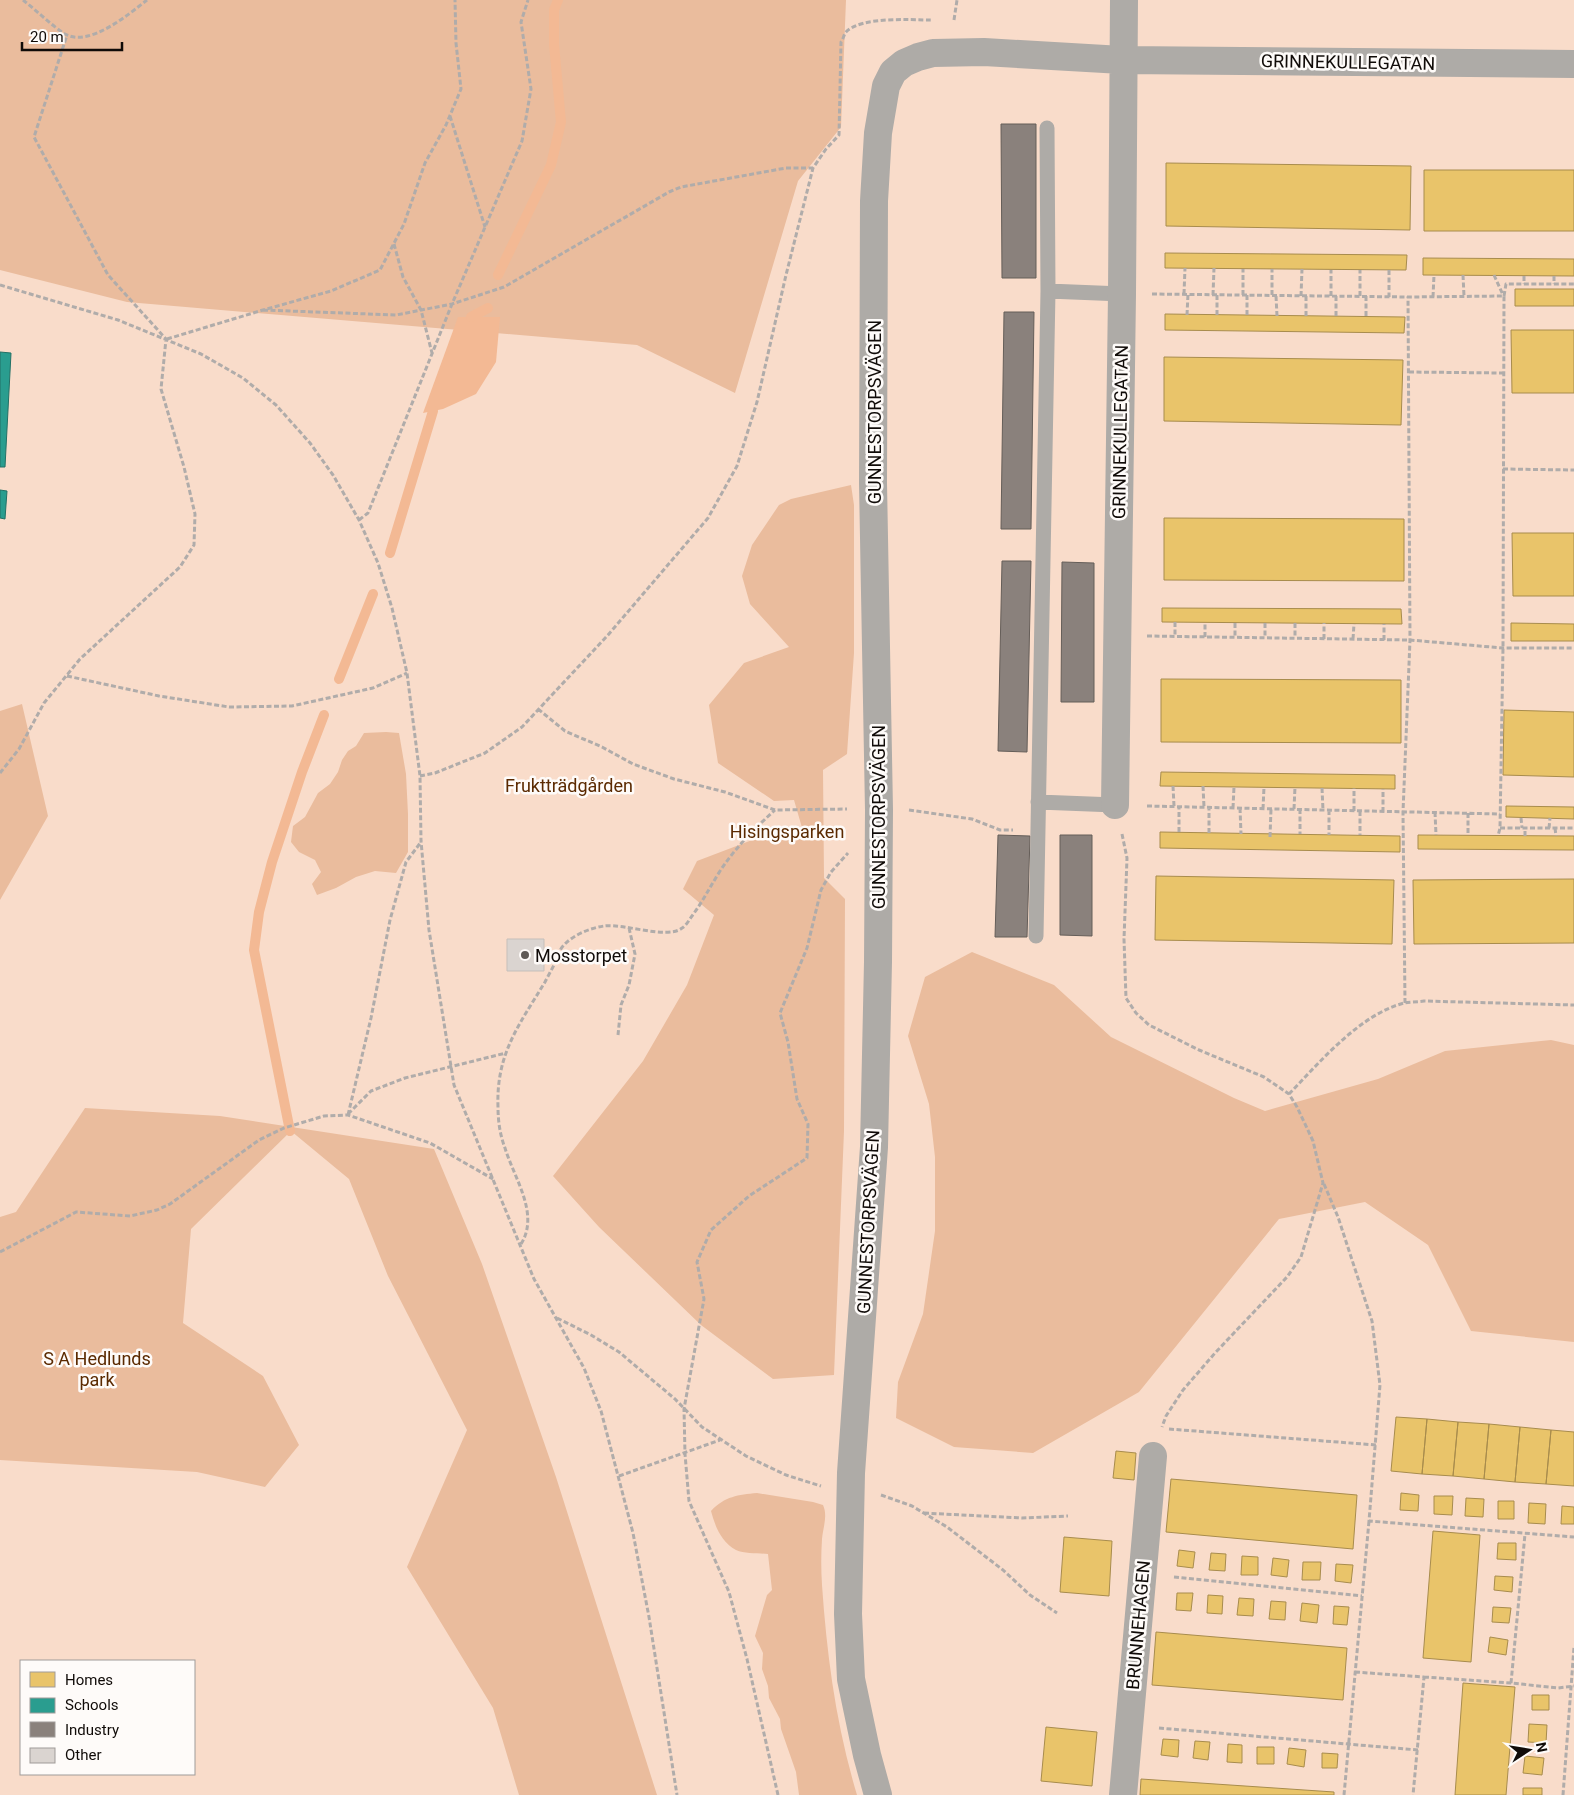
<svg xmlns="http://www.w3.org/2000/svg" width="1574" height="1795" font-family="Roboto,sans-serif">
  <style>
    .green { fill: #f9dcca; fill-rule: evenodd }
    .forest { fill: #eabc9d }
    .water { fill: #f3b994 }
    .homes { fill: #e9c46a; stroke: #a88c4d }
    .schools { fill: #2a9d8f; stroke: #227166 }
    .industry { fill: #8a817c; stroke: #655e59 }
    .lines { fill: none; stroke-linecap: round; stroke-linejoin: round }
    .stream { stroke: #f3b994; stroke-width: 10 }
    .building { fill: #dad4d0; stroke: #c5bfba }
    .path { stroke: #b0acaa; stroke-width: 3; stroke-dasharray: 5 2.5; stroke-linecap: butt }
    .service { stroke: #aeaba7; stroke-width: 15 }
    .minor { stroke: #aeaba7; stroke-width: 28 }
    .poi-dot { fill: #605a56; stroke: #fefbf9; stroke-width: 2 }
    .labels { text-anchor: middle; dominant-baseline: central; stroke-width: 5; stroke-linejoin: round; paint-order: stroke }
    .street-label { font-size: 18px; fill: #100b08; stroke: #fefbf9 }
    .park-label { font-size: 18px; fill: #5b2a01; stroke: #fefbf9 }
    .poi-label { font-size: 18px; fill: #100b08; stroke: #fefbf9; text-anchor: start }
  </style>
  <rect width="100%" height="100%" fill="#f4ece7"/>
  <!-- green -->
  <path class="green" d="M0 0H1574V1795H0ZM21 1661H194V1774H21Z"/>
  <!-- forest -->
  <path class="forest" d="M0 0H846L841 127 798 181 735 393 637 345 127 302 0 270Z
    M851 485 854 505V653L847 754 823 770 824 878 845 899 844 1131 834 1375 773 1379 701 1325 599 1227 553 1176 643 1061 687 985 714 915 683 889 697 861 789 826 805 838 794 800 774 801 718 763 709 705 744 663 789 647 750 604 742 576 752 545 779 505 791 499Z
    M22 704 48 816 0 900V711Z
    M386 732 399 733 406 774 408 814V852L396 873 375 871 356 877 336 888 317 895 312 884 321 872 315 860 299 852 291 842 293 826 305 817 318 793 330 784 338 772 342 760 348 751 356 746 364 733Z
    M972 952 1054 985 1111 1037 1234 1098 1265 1111 1378 1079 1445 1051 1551 1040 1574 1045V1342L1471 1331 1428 1245 1365 1202 1279 1219 1139 1392 1033 1453 954 1447 896 1418 898 1382 923 1314 935 1231V1157L929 1104 908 1036 925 977Z
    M85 1108 220 1116 434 1149 482 1264 556 1477 657 1795H519L493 1708 407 1567 467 1430 388 1276 349 1179 291 1131 191 1229 183 1323 263 1376 299 1445 265 1487 197 1472 0 1460V1217L16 1212Z
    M757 1493 813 1502 823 1505C828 1516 823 1527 822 1539 821 1554 821 1570 822 1585 827 1657 836 1725 857 1795H799L796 1772 781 1729 780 1719 769 1698 768 1686 762 1669 763 1653 755 1636 767 1595 772 1590 768 1554C759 1553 745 1554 736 1550 721 1542 715 1526 711 1511 725 1496 738 1495 757 1493Z"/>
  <!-- water -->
  <path class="water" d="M458 317H500L496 362 476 394 443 409 423 413Z"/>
  <!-- homes -->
  <path class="homes" d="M1166 163 1411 166 1410 230 1166 226Z
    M1424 170H1574V231H1424Z
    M1165 253 1407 255 1406 270 1165 268Z
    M1423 258 1574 259V276L1423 275Z
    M1515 289H1574V306H1515Z
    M1165 314 1405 317 1404 333 1165 330Z
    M1511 330H1574V393H1512Z
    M1164 357 1403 360 1401 425 1164 421Z
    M1164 518 1404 519V581L1164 580Z
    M1512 533H1574V596H1513Z
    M1162 608 1401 609 1402 624 1162 622Z
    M1511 623 1574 624V641H1511Z
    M1161 679 1401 680V743L1161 742Z
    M1504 710 1574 712V777L1503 775Z
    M1161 772 1395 775V789L1160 786Z
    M1506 806 1574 807V819L1506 817Z
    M1160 832 1400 836V852L1160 848Z
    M1418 835 1574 836V850L1418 849Z
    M1156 876 1394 880 1392 944 1155 940Z
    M1574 879V943L1414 944 1413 880Z
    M1396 1417 1427 1419 1422 1474 1391 1471Z
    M1427 1419 1458 1422 1453 1476 1422 1474Z
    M1458 1422 1489 1424 1484 1479 1453 1476Z
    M1489 1424 1520 1427 1515 1482 1484 1479Z
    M1520 1427 1551 1430 1546 1484 1515 1482Z
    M1551 1430 1574 1432V1486L1546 1484Z
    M1116 1451 1136 1453 1134 1480 1113 1478Z
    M1171 1479 1357 1495 1353 1549 1166 1532Z
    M1401 1493 1419 1495 1418 1511 1400 1510Z
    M1434 1496H1453L1452 1515 1434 1514Z
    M1466 1498 1484 1499 1483 1517 1465 1516Z
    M1498 1501H1514V1519H1498Z
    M1529 1503 1546 1504 1545 1524 1528 1523Z
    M1562 1506 1574 1507V1524H1561Z
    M1433 1531 1480 1535 1471 1662 1423 1658Z
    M1064 1537 1112 1541 1109 1596 1060 1592Z
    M1498 1543H1516V1560L1497 1559Z
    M1179 1550 1195 1552 1193 1568 1177 1566Z
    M1211 1553 1226 1554 1225 1571 1209 1570Z
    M1242 1556 1258 1557V1575H1241Z
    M1273 1558 1289 1560 1287 1577 1271 1575Z
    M1303 1562H1321L1320 1580H1302Z
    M1336 1564 1353 1565 1351 1583 1335 1581Z
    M1495 1576 1513 1577 1512 1592 1494 1590Z
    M1177 1593H1193L1191 1611 1176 1610Z
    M1208 1595 1223 1596 1222 1614 1207 1613Z
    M1239 1598 1254 1599 1253 1616 1237 1615Z
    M1271 1601 1286 1602 1285 1620 1269 1619Z
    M1302 1603 1319 1605 1317 1623 1300 1621Z
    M1334 1606 1349 1607 1347 1625 1333 1624Z
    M1493 1607 1511 1608 1509 1623 1492 1622Z
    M1156 1632 1347 1648 1343 1700 1152 1685Z
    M1490 1637 1508 1640 1506 1655 1488 1652Z
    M1463 1683 1515 1687 1506 1795H1455Z
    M1532 1695H1549V1710H1532Z
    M1529 1724 1547 1725 1546 1743 1528 1742Z
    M1046 1727 1097 1732 1092 1786 1041 1781Z
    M1163 1739 1179 1740 1178 1757 1161 1755Z
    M1195 1741 1210 1742 1208 1760 1193 1758Z
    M1228 1744 1242 1745V1763L1227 1762Z
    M1257 1747H1274V1764H1257Z
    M1289 1748 1306 1750 1304 1767 1287 1764Z
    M1322 1753 1338 1754 1337 1768H1322Z
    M1525 1756 1544 1758 1542 1775 1523 1773Z
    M1141 1779 1334 1792V1795H1140Z
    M1523 1788H1542V1795H1523Z"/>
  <!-- schools -->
  <path class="schools" d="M0 352 11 353 5 467H0Z
    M0 490 7 491 5 519 0 518Z"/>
  <!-- industry -->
  <path class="industry" d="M1001 124H1036V278H1002Z
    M1004 312H1034L1031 529H1001Z
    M1002 561H1031L1027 752 998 751Z
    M1062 562 1094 563V702H1061Z
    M998 835 1030 836 1027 937H995Z
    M1060 835H1092V936L1060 935Z"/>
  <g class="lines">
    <!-- stream -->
    <path class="stream" d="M498 275 551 165 561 122 554 44V10L558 0
      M471 317 488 308
      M390 553 433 411
      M339 679 373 594
      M290 1131 254 950 259 912 272 862 302 772 324 715"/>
  </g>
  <!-- building -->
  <path class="building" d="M507 939H544V971H507Z"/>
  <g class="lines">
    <!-- path -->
    <path class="path" d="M23 0C36 10 52 26 65 34 89 48 129 14 147 0
      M954 20 957 0
      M450 116 485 227
      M394 244 403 277 421 310 432 353
      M1389 270V297
      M1463 275 1464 296
      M1494 275 1503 295
      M1524 276V284
      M1554 276V284
      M0 285 118 320 201 354 243 378 276 405 310 443 333 475 359 520 378 563 392 608 407 673 420 776 421 841 429 930 454 1085 534 1279 584 1368 601 1411 633 1533 649 1617 677 1795
      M1152 294 1408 297
      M1184 294 1185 268
      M1213 295 1214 268
      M1217 295V315
      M1243 295V269
      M1272 295V269
      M1276 296 1277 316
      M1301 296 1302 269
      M1306 296V316
      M1331 296V270
      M1360 296V270
      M1366 296V317
      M1504 296 1506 284H1574
      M1433 297 1434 275
      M263 310 396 315 452 304 504 287 669 192 681 187 786 168H813
      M1187 315 1188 294
      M1247 315V295
      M1336 316V296
      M167 339 263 310 331 291 380 270 404 224 425 163 446 125 461 89 456 43 455 0
      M1409 372 1503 373
      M1503 469 1574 470
      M359 520 368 513 452 304 522 141 531 89 521 22 528 0
      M1175 622V637
      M1235 623V638
      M1265 623V638
      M1295 623V638
      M1147 636 1410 640 1503 648H1574
      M1205 637V623
      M1324 639V623
      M1353 639 1354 624
      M1384 640V624
      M67 676 159 696 229 707 292 706 373 688 407 673
      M538 709 565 731 602 747 633 764 674 779 725 792 775 810 847 809
      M0 773 19 749 44 703 80 659 180 567 194 545 195 514 184 467 161 389 166 339 108 275 34 137 67 35
      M420 776 435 773 485 753 522 727 608 635 708 518 737 466 757 402 786 275 813 168 826 149 839 135 841 42C843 40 844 34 846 32 862 16 910 20 931 20
      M1173 786 1174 806
      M1203 786 1204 807
      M1322 788 1323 810
      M1147 806 1500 814
      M1233 808 1234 787
      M1240 808 1241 834
      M1263 809 1264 787
      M1294 809 1295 787
      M1300 809V834
      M909 810 972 819 1000 830H1013
      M1329 810V835
      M1354 811V788
      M1360 811V835
      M1383 812V789
      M1435 812 1436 835
      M1468 813V835
      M1521 818 1522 828
      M1500 828H1574
      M1549 828 1550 818
      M1555 828 1556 836
      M1179 832V806
      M1209 833V807
      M1122 834 1127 858 1124 939 1126 998 1136 1013 1149 1025 1199 1050 1264 1077 1289 1094 1297 1107 1313 1141 1323 1183 1301 1257 1287 1277 1215 1353 1183 1390 1166 1416 1162 1427
      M1525 836V828
      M1270 837 1271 809
      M1405 1003 1403 812 1410 640 1408 297 1504 296 1503 648 1500 828 1498 836
      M618 1035 621 1005 629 985 635 954 629 928
      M1289 1094C1320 1062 1359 1015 1404 1003 1410 1002 1417 1002 1424 1001L1574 1005
      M348 1114 371 1091 405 1078 506 1053
      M348 1115 371 1018 390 920 406 862 421 842
      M1324 1184 1338 1217 1372 1321 1380 1385 1369 1521 1574 1537
      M521 1244C540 1214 514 1178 505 1148 500 1135 498 1121 498 1107 496 1054 519 1025 545 982 549 974 554 966 557 958 559 953 560 949 564 945 573 935 590 928 604 926 623 923 668 940 682 928 686 926 689 920 692 916 703 901 710 887 720 871 735 848 755 828 775 810
      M0 1252 76 1212 130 1216 157 1210 170 1204 259 1140 284 1128 324 1116 348 1115 430 1143 493 1179
      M557 1318 591 1335 619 1352 675 1399 702 1427 746 1456 786 1475 821 1486
      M1169 1429 1376 1445
      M619 1476 720 1440
      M881 1495 912 1506 947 1527 1003 1570 1030 1595 1057 1613
      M924 1513 1022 1518 1068 1516
      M1174 1577 1362 1596
      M1355 1672 1424 1677 1413 1795
      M1424 1677 1511 1683 1558 1688 1574 1686
      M1511 1683 1525 1534
      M1159 1728 1418 1750
      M778 1795 747 1659 729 1592 689 1501 685 1454 684 1409 704 1299 697 1262 711 1230 749 1196 807 1158 808 1124 797 1099 788 1042 780 1013 807 948 821 890 831 872 848 853
      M1344 1795 1369 1521
      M1563 1795 1574 1647"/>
    <!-- service -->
    <path class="service" d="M1047 128 1048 291
      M1038 802 1115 805
      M1036 936 1048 291 1122 294"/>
    <!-- minor -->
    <path class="minor" d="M1115 805 1122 294 1124 0
      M878 1795 867 1755 851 1679 848 1614 851 1473 874 1147 878 962 879 810 873 483 874 201 878 133 886 86 893 72 904 63 918 57 933 53 984 52 1122 60 1574 64
      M1123 1795 1153 1456"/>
  </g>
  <!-- markers -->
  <circle class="poi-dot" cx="525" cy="955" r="5"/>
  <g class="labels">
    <!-- street labels -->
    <g class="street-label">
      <text transform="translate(1348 62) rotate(1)">GRINNEKULLEGATAN</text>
      <text transform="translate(874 412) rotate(-90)">GUNNESTORPSVÄGEN</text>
      <text transform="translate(1120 432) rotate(-89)">GRINNEKULLEGATAN</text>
      <text transform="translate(878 817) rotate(-90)">GUNNESTORPSVÄGEN</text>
      <text transform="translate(868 1222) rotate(-87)">GUNNESTORPSVÄGEN</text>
      <text transform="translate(1138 1625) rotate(-85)">BRUNNEHAGEN</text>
    </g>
    <!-- park labels -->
    <g class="park-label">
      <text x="569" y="785">Fruktträdgården</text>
      <text x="787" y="831">Hisingsparken</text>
      <text x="97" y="1358">S A Hedlunds<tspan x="97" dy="21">park</tspan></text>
    </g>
    <!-- poi labels -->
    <g class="poi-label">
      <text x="535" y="955">Mosstorpet</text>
    </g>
  </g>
  <!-- legend -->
  <rect x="20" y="1660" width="175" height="115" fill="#fefbf9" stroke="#9f9b99"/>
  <rect x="30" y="1672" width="25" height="15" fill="#e9c46a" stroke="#9f9b99"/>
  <text x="65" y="1685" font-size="15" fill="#100b08">Homes</text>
  <rect x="30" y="1698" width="25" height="15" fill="#2a9d8f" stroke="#9f9b99"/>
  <text x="65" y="1710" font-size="15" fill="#100b08">Schools</text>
  <rect x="30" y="1722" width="25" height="15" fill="#8a817c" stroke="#9f9b99"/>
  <text x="65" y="1735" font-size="15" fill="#100b08">Industry</text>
  <rect x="30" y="1748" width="25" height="15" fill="#dad4d0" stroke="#9f9b99"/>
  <text x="65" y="1760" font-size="15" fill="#100b08">Other</text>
  <!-- north arrow -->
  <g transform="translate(1529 1750) rotate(78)" stroke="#fefbf9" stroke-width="4" paint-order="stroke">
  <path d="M0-4L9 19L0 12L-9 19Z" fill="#100b08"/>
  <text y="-8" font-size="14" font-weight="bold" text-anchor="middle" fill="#100b08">N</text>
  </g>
  <!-- scale -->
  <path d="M22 42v8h100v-8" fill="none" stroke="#100b08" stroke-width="2.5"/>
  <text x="30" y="42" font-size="15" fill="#100b08" stroke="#fefbf9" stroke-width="4" paint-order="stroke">20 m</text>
</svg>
